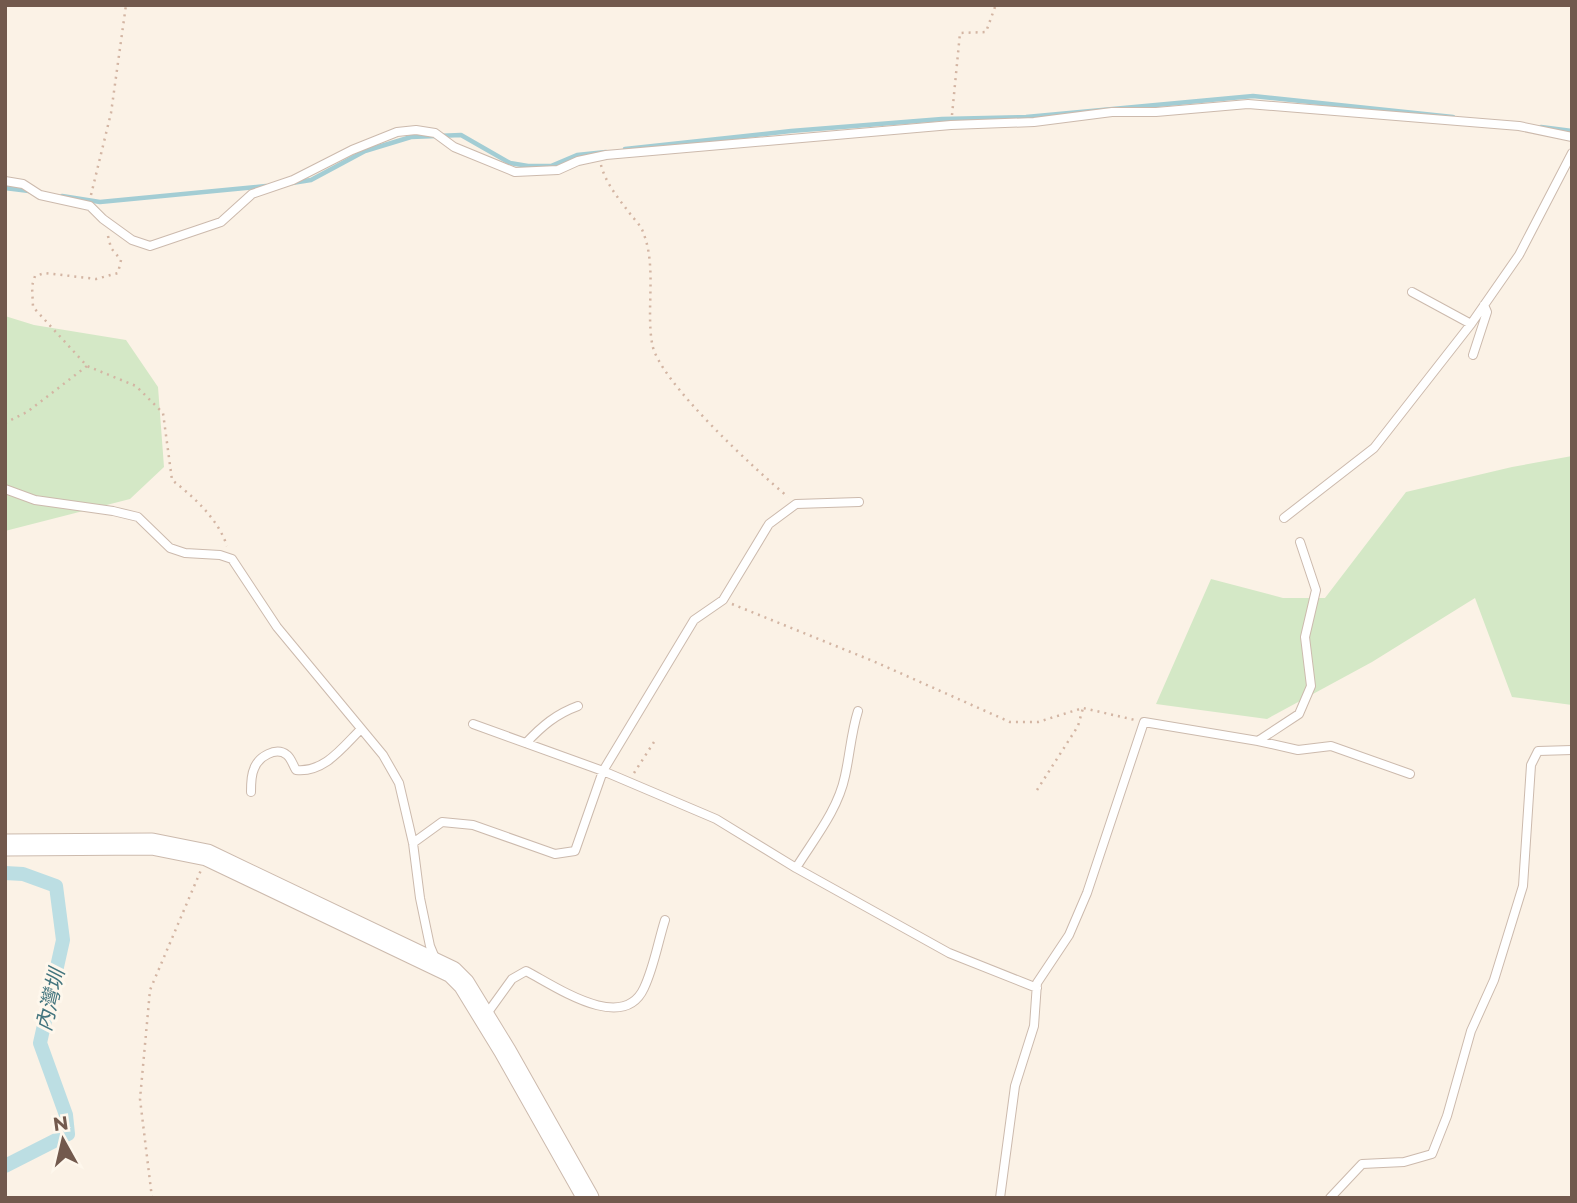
<svg xmlns="http://www.w3.org/2000/svg" width="1577" height="1203" font-family="Montserrat,'Noto Sans TC',sans-serif">
  <style>
    .green { fill: #d4e8c6 }
    .lines { fill: none; stroke-linecap: round; stroke-linejoin: round }
    .stream { stroke: #a3cdd4; stroke-width: 4.5 }
    .canal { stroke: #bcdee3; stroke-width: 14 }
    .service-casing { stroke: #ccbaad; stroke-width: 10 }
    .tertiary-casing { stroke: #ccbaad; stroke-width: 23 }
    .path { stroke: #d3b5a3; stroke-width: 2.5; stroke-dasharray: 2 5; stroke-linecap: butt }
    .service { stroke: #fff; stroke-width: 8 }
    .tertiary { stroke: #fff; stroke-width: 21 }
    .labels { text-anchor: middle; dominant-baseline: central; stroke-width: 6; stroke-linejoin: round; paint-order: stroke }
    .water-label { font-size: 21px; font-style: italic; fill: #44757e; stroke: #fef7ec }
  </style>
  <rect width="100%" height="100%" fill="#fbf2e6"/>
  <!-- green -->
  <path class="green" d="M5 316 34 325 126 340 158 387 164 467 130 499 5 531Z
    M1572 456V705L1512 697 1475 598 1372 662 1267 719 1156 704 1211 579 1283 598H1325L1406 492 1512 467Z"/>
  <g class="lines">
    <!-- stream -->
    <path class="stream" d="M1541 127 1572 131
      M625 149 791 131 942 119 1026 117 1253 96 1453 117
      M292 183 311 180 365 151 411 137 461 135 510 163 528 166H551L577 155 606 152
      M5 188 29 191
      M62 196 100 202 266 186"/>
    <!-- canal -->
    <path class="canal" d="M5 873 23 874 56 886 63 940 40 1043 66 1115 68 1134 5 1166"/>
    <!-- service casing -->
    <g class="service-casing">
      <path id="service" d="M5 181 23 184 40 195 90 206 103 219 132 240 150 246 221 222 252 194 293 180 352 150 397 132 416 130 435 133 454 147 515 172 558 170 578 161 606 155 951 125 1034 122 1112 112H1156L1248 104 1519 126 1572 137
        M1412 292 1471 324
        M1473 355 1487 312 1484 305
        M5 489 35 500 113 511 138 517 170 548 185 553 220 555 232 559 277 627 383 755 399 783 413 843 420 898 430 946 435 958
        M1284 518 1374 448 1471 324 1519 255 1572 153
        M473 724 603 771 716 819 796 868 949 953 1037 988
        M1258 741 1298 750 1331 746 1410 774
        M526 743C542 726 556 714 578 706
        M251 792C251 785 251 775 254 769 258 757 276 746 287 755 291 758 293 765 296 770 324 773 342 748 361 729
        M413 843 442 822 473 825 555 854 575 851 603 771 694 620 723 600 769 524 796 504 859 502
        M796 868C814 839 838 810 845 776 850 754 851 733 858 711
        M486 1015 512 979 526 971C555 986 623 1034 644 988 654 967 658 942 665 920
        M1000 1198 1015 1086 1034 1026 1037 983 1069 935 1087 893 1144 722 1258 741 1299 714 1311 686 1305 637 1316 590 1300 542
        M1330 1198 1362 1164 1404 1162 1432 1154 1447 1116 1471 1031 1494 980 1523 886 1531 765 1538 751 1572 750"/>
    </g>
    <!-- tertiary casing -->
    <g class="tertiary-casing">
      <path id="tertiary" d="M5 845 152 844 207 855 452 972 464 984 505 1051 588 1198"/>
    </g>
    <!-- path -->
    <path class="path" d="M952 115 960 33 986 32 995 7
      M601 165C606 184 619 199 631 215 635 220 641 226 643 232 657 266 646 308 652 343 657 380 757 471 788 497
      M91 195 111 113 126 5
      M108 236 111 248 121 260 118 273 96 279 45 273 35 276 32 286 33 307 87 366 136 386 163 413 172 480C194 497 218 519 227 546
      M5 423 27 412 87 366
      M732 604 873 661 1010 722H1038L1083 708 1135 720
      M634 773 654 742
      M1037 790 1078 726 1083 708
      M152 1198 140 1099 150 990 201 870"/>
    <!-- service -->
    <use href="#service" class="service"/>
    <!-- tertiary -->
    <use href="#tertiary" class="tertiary"/>
  </g>
  <g class="labels">
    <!-- water labels -->
    <g class="water-label">
      <text transform="translate(50 1000) rotate(-77)">內灣圳</text>
    </g>
  </g>
  <!-- border -->
  <rect width="1577" height="1203" fill="none" stroke="#72594d" stroke-width="14"/>
  <!-- north arrow -->
  <g transform="translate(63 1140) rotate(352)" stroke="#fef7ec" stroke-width="5" paint-order="stroke">
  <path d="M0-5L12 26L0 18L-12 26Z" fill="#72594d"/>
  <text y="-10" font-size="19" font-weight="bold" text-anchor="middle" fill="#72594d">N</text>
  </g>
</svg>
